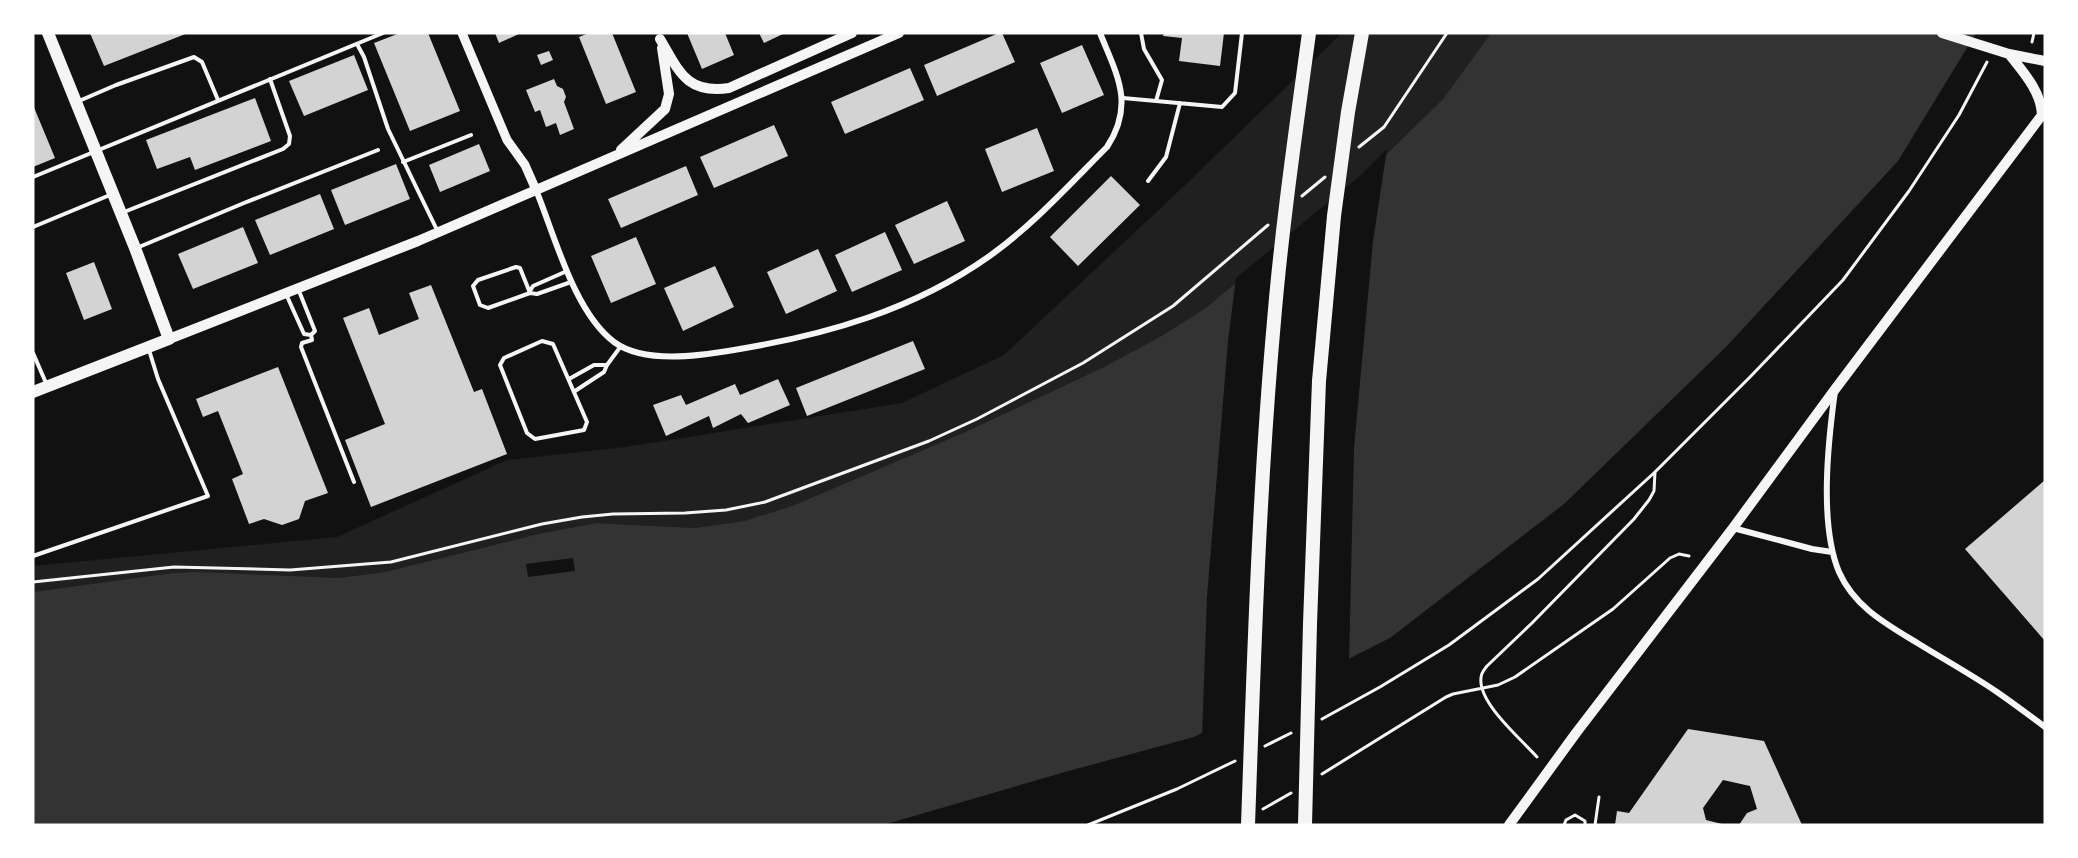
<svg xmlns="http://www.w3.org/2000/svg" width="2078" height="858" font-family="'Space Grotesk',sans-serif">
  <style>
    .green { fill: #202020 }
    .water { fill: #333 }
    .pier { fill: #111 }
    .building { fill: #d3d3d3 }
    .lines { fill: none; stroke-linecap: round; stroke-linejoin: round }
    .path { stroke: #f5f5f5; stroke-width: 3 }
    .service { stroke: #f5f5f5; stroke-width: 4 }
    .minor { stroke: #f5f5f5; stroke-width: 6 }
    .tertiary { stroke: #f5f5f5; stroke-width: 9 }
    .secondary { stroke: #f5f5f5; stroke-width: 10 }
    .primary { stroke: #f5f5f5; stroke-width: 12 }
    .motorway { stroke: #f5f5f5; stroke-width: 14 }
  </style>
  <rect width="100%" height="100%" fill="#111"/>
  <!-- green -->
  <path class="green" d="M1342 33H1491L1443 99 1362 178 1207 307 1163 335 1104 367 963 433 792 506 744 521 694 528 596 523 538 534 385 572 338 578 172 573 33 592V566L337 537 507 460 625 447 902 403 1004 355 1183 187Z"/>
  <!-- water -->
  <path class="water" d="M1491 33H1976L1898 161 1726 347 1564 504 1390 638 1194 737 1065 772 883 825H33V592L172 573 197 572 338 578 385 572 538 534 596 523 694 528 744 521 792 506 963 433 1104 367 1163 335 1207 307 1362 178 1443 99Z"/>
  <!-- pier -->
  <path class="pier" d="M1387 149 1373 241 1354 448 1349 662 1202 736 1207 597 1228 341 1236 278 1360 176Z
    M573 558 575 571 528 577 526 564Z"/>
  <!-- building -->
  <path class="building" d="M90 33H188L104 66Z
    M400 33H428L460 111 410 131 374 43Z
    M495 33H521L499 43Z
    M589 33H612L636 92 606 104 579 37Z
    M687 33H725L734 55 702 69Z
    M759 33H785L764 43Z
    M999 33H1002L1015 62 937 96 924 65Z
    M1164 33H1224L1220 66 1179 61 1182 38 1163 36Z
    M1082 45 1104 95 1062 113 1040 63Z
    M549 51 553 60 541 65 537 55Z
    M354 55 368 90 304 116 289 81Z
    M910 68 924 100 845 134 831 102Z
    M554 79 557 86 563 89 566 97 564 102 574 129 560 135 556 123 546 127 540 110 535 112 526 90Z
    M255 98 271 141 195 170 190 157 157 169 146 140Z
    M33 105 55 158 33 167Z
    M774 125 788 156 714 188 700 157Z
    M1037 128 1054 171 1002 192 985 149Z
    M479 144 490 171 440 192 429 165Z
    M396 164 410 199 345 225 331 190Z
    M686 166 698 195 621 228 608 199Z
    M1111 176 1140 205 1078 266 1050 237Z
    M320 194 334 229 270 255 255 220Z
    M947 201 965 241 914 264 895 225Z
    M243 227 258 263 193 289 178 254Z
    M885 232 902 270 852 292 835 255Z
    M636 237 656 284 611 303 591 256Z
    M818 249 837 291 786 314 767 272Z
    M94 262 112 309 84 320 66 273Z
    M715 266 734 307 683 331 664 288Z
    M431 285 474 392 482 389 507 454 371 507 345 440 385 424 343 318 369 308 379 335 419 319 409 293Z
    M913 341 925 369 807 416 796 388Z
    M278 367 328 493 305 501 299 519 282 525 264 519 249 524 232 479 243 474 218 411 203 417 196 399Z
    M778 379 790 405 748 423 741 414 713 428 709 416 666 436 653 405 681 395 686 405 735 384 740 395Z
    M2045 480V641L1965 549Z
    M1688 729 1764 741 1802 825H1739L1747 813 1757 809 1750 786 1723 780 1703 808 1706 820 1726 825H1615L1617 811 1629 813Z"/>
  <g class="lines">
    <!-- path -->
    <path class="path" d="M2032 42 2034 33
      M1359 147 1384 127 1447 33
      M1302 196 1325 177
      M33 582 174 567 290 570 391 562 542 524 582 517 613 514 685 513 726 510 765 502 929 441 977 419 1083 363 1173 306 1268 225
      M1322 719 1380 687 1449 645 1538 579 1655 472 1751 376 1843 280 1909 191 1959 115 1987 62
      M1265 746 1291 733
      M1537 757C1521 739 1478 703 1481 678 1481 673 1484 670 1487 666L1532 623 1634 519 1649 500 1654 491 1655 472
      M1322 774 1446 697 1453 694 1498 685 1515 677 1613 609 1670 558 1679 554 1689 556
      M1263 809 1291 793
      M1088 825 1177 789 1235 761
      M1564 825 1566 820 1575 815 1585 821V825
      M1595 825 1599 797"/>
    <!-- service -->
    <path class="service" d="M1141 33 1144 49 1162 80 1156 101
      M357 44 364 57 388 129 437 230
      M1123 98 1222 107 1235 93 1242 33
      M79 101 116 85 194 57 202 62 218 100
      M403 162 471 135
      M33 177 383 33
      M1148 181 1166 157 1180 103
      M124 212 283 149 289 144 290 136 270 79
      M33 227 110 195
      M139 247 244 203 378 150
      M530 291 533 286 567 271
      M530 293 520 268 516 267 478 280 473 286 480 305 488 308 530 293 537 294 571 282
      M286 294 304 334 311 335 315 331 299 291
      M311 335 312 340 302 343 301 347 354 482
      M542 341 553 344 587 422 584 430 535 439 527 433 500 365 504 358Z
      M33 353 46 383
      M569 379 594 365H607
      M575 391 604 372 607 365 621 346
      M33 556 208 496 158 379 149 350"/>
    <!-- minor -->
    <path class="minor" d="M536 190C555 236 574 312 614 342 644 364 699 356 734 350 826 335 914 310 991 255 1034 224 1070 184 1107 147 1135 104 1117 75 1100 33
      M1835 391C1828 442 1819 524 1839 572 1855 608 1888 625 1919 644 1945 660 1972 675 1997 692 2013 703 2029 715 2045 727
      M1733 528 1812 549 1832 552"/>
    <!-- tertiary -->
    <path class="tertiary" d="M462 33 507 140 525 165 536 190"/>
    <!-- secondary -->
    <path class="secondary" d="M1942 33 2009 54 2045 61
      M660 39C679 71 686 94 729 88L852 33
      M2009 54C2023 72 2041 91 2042 115
      M621 150 665 109 669 94 662 48
      M169 339 418 241 899 33
      M1509 825 1576 733 1733 528 1836 388 2045 111"/>
    <!-- primary -->
    <path class="primary" d="M33 392 169 339 135 248 48 33"/>
    <!-- motorway -->
    <path class="motorway" d="M1248 825C1254 657 1259 489 1274 321 1282 225 1296 129 1309 33
      M1305 825 1310 624 1319 381 1334 216 1348 112 1362 33"/>
  </g>
  <!-- border -->
  <rect width="2078" height="858" fill="none" stroke="#ffffff" stroke-width="69"/>
</svg>
